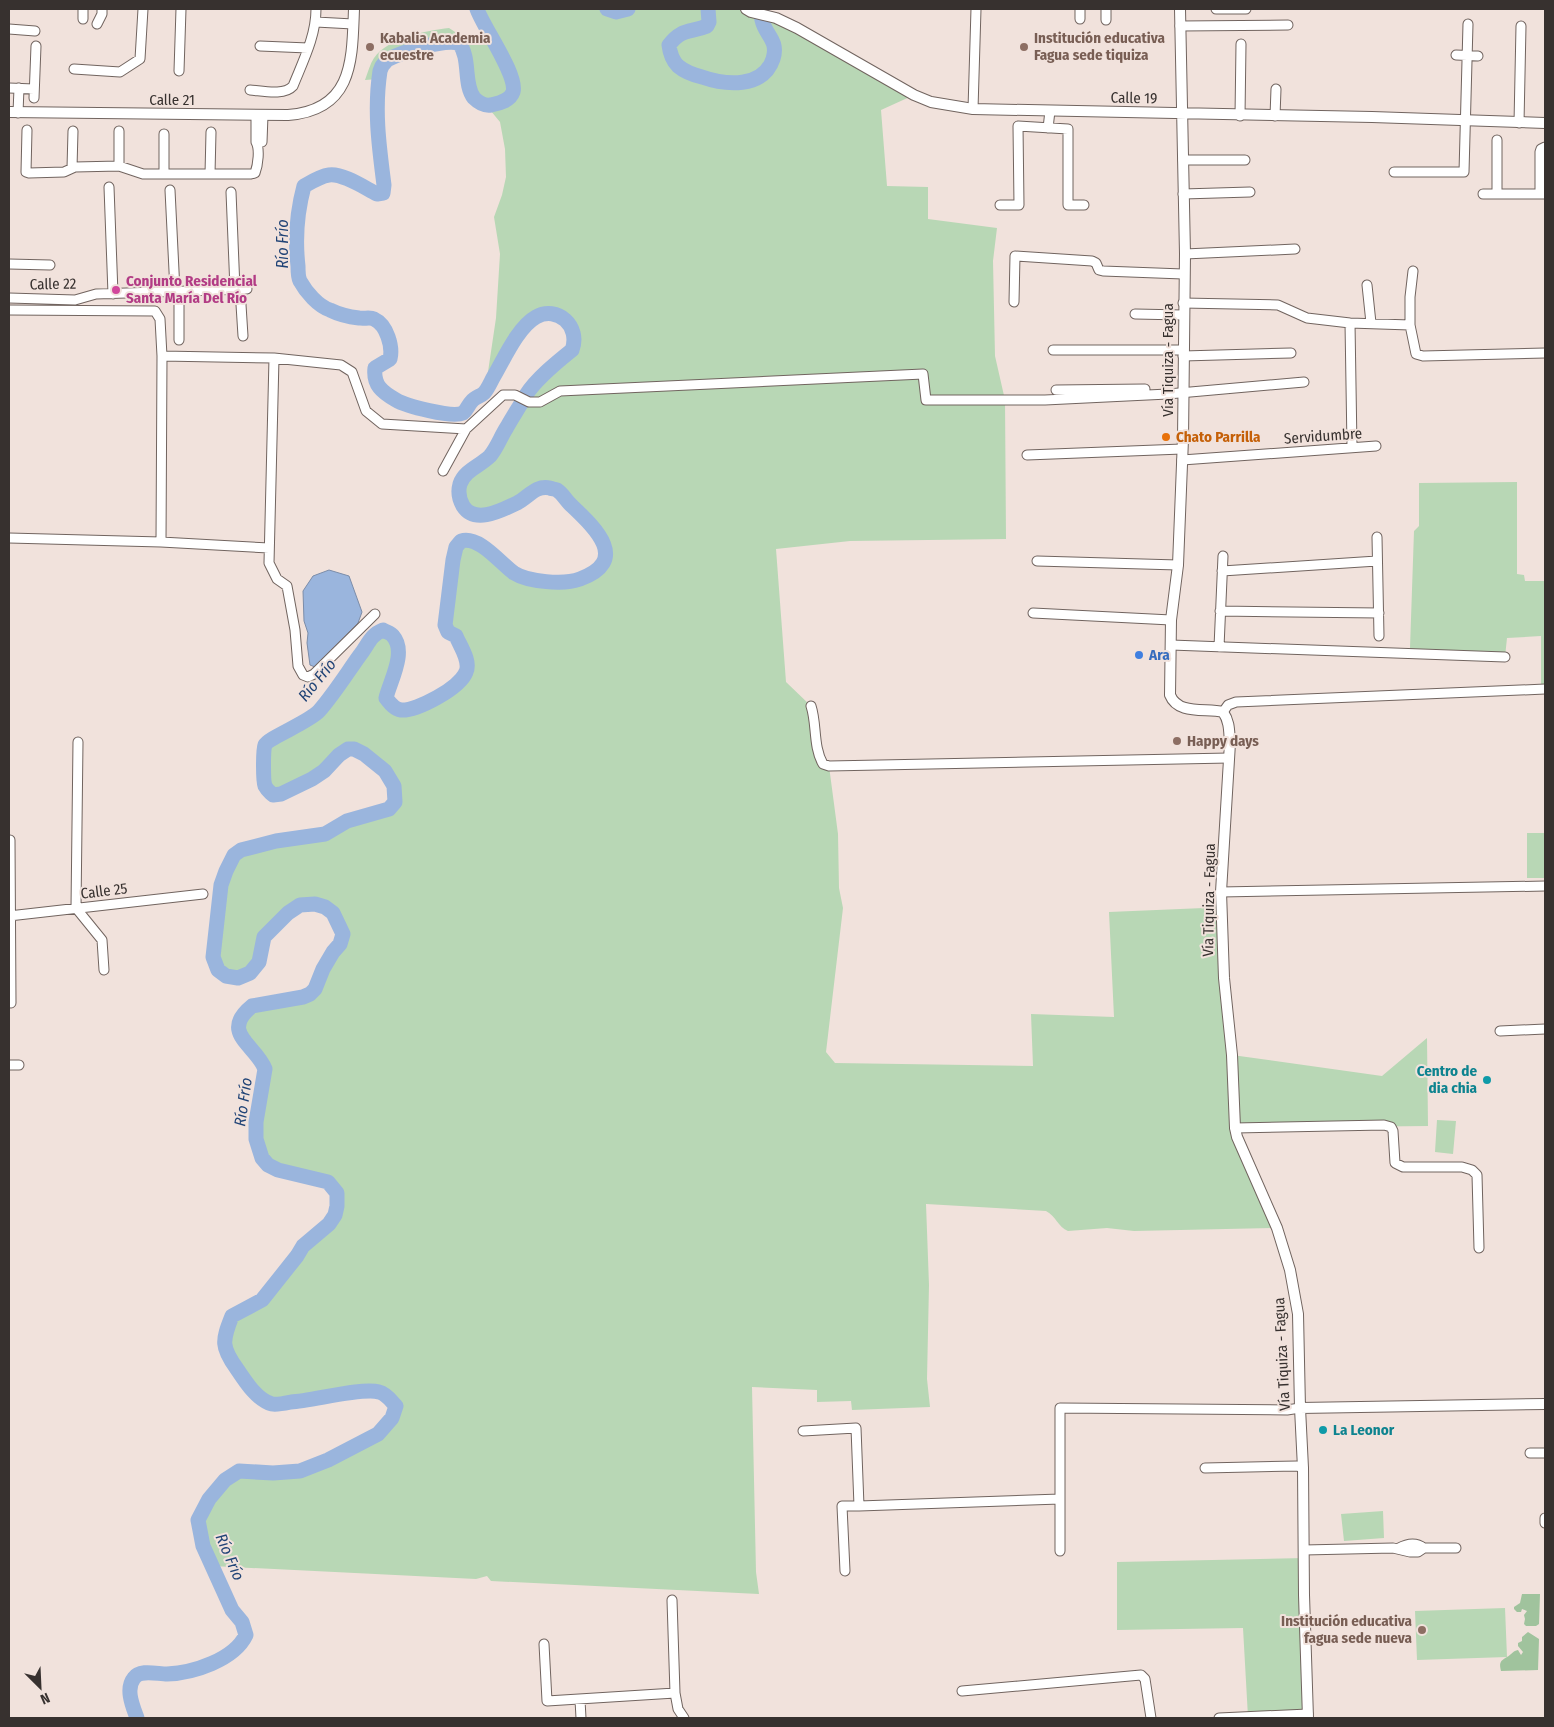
<svg xmlns="http://www.w3.org/2000/svg" width="1554" height="1727" font-family="'Fira Sans Condensed',sans-serif">
  <style>
    .green { fill: #b8d7b5 }
    .forest { fill: #a0c39d }
    .water { fill: #9ab5dd; stroke: #7c8da9 }
    .lines { fill: none; stroke-linecap: round; stroke-linejoin: round }
    .river { stroke: #9ab5dd; stroke-width: 15 }
    .minor-casing { stroke: #71645f; stroke-width: 11 }
    .tertiary-casing { stroke: #71645f; stroke-width: 12 }
    .minor { stroke: #fff; stroke-width: 9 }
    .tertiary { stroke: #fff; stroke-width: 10 }
    .education-dot { fill: #8d6e63; stroke: #f1e2dc; stroke-width: 2 }
    .hotel-dot { fill: #d1479c; stroke: #f1e2dc; stroke-width: 2 }
    .food-dot { fill: #e8710a; stroke: #f1e2dc; stroke-width: 2 }
    .shop-dot { fill: #3f7fe0; stroke: #f1e2dc; stroke-width: 2 }
    .culture-dot { fill: #0f9aa8; stroke: #f1e2dc; stroke-width: 2 }
    .labels { text-anchor: middle; dominant-baseline: central; stroke-width: 4; stroke-linejoin: round; paint-order: stroke }
    .education-label { font-size: 15px; font-weight: bold; fill: #785e54; stroke: #f1e2dc; text-anchor: start }
    .street-label { font-size: 15px; fill: #37312f; stroke: #f1e2dc }
    .hotel-label { font-size: 15px; font-weight: bold; fill: #b23c85; stroke: #f1e2dc; text-anchor: start }
    .food-label { font-size: 15px; font-weight: bold; fill: #c56008; stroke: #f1e2dc; text-anchor: start }
    .shop-label { font-size: 15px; font-weight: bold; fill: #366cbe; stroke: #f1e2dc; text-anchor: start }
    .culture-label { font-size: 15px; font-weight: bold; fill: #0d838f; stroke: #f1e2dc; text-anchor: end }
    .water-label { font-size: 16px; font-style: italic; fill: #204376; stroke: #f1e2dc }
  </style>
  <rect width="100%" height="100%" fill="#f1e2dc"/>
  <!-- green -->
  <path class="green" d="M477 9H746L776 18 914 95 881 110 887 186 928 187V219L997 228 993 261 995 356 1005 400 1006 539 850 541 776 549 786 682 811 706 819 758 829 766 838 834 839 888 843 908 826 1052 835 1063 1033 1066 1031 1014 1114 1017 1109 912 1204 908 1222 906 1232 1055 1382 1076 1427 1038 1428 1126 1235 1128 1277 1228 1134 1231 1107 1228 1068 1231C1058 1227 1056 1216 1046 1211L926 1204 929 1285 927 1379 930 1407 852 1410 851 1401 817 1402V1390L752 1387 756 1572 759 1594 491 1581 487 1576 476 1579 212 1566 203 1546 199 1520 209 1499 225 1480 239 1471 273 1473 300 1471 328 1460 378 1434 392 1418 396 1407C391 1401 387 1394 379 1392 362 1387 312 1401 291 1402 286 1403 277 1405 272 1404 257 1400 245 1381 237 1369 221 1347 222 1341 232 1316L262 1300 297 1256 303 1246 329 1224 335 1215 337 1206V1193L328 1182 278 1170 268 1165 262 1158 256 1139V1122L265 1069C256 1045 219 1033 252 1006L303 997 310 994 315 989 323 969 333 952 340 944 343 934 333 913 325 907 315 904 300 905 288 913 264 937 259 962 250 973 238 978 226 976 218 970 213 957 221 885 226 871 234 855 241 850 276 841 325 834 347 821 389 809 395 802 394 786 385 771 364 754 355 749H348L339 755 324 771 312 779 281 794 273 795C270 792 267 790 265 786 263 781 263 750 265 745 268 738 309 722 319 711 334 694 347 673 360 655 368 645 370 635 383 630 386 632 391 633 393 636 407 652 390 681 386 698 390 703 394 709 401 710 417 711 460 688 466 672 470 661 460 646 456 636L448 632 445 625 453 560 456 547 461 541C479 535 501 564 514 573 528 582 564 585 580 579 631 560 594 527 570 504 566 500 562 493 557 490 555 489 552 489 550 488 535 485 529 497 517 503 502 510 475 525 463 506 459 499 458 491 460 484 465 470 480 466 490 456 496 449 500 439 505 430 512 418 519 407 526 395 536 379 557 361 572 349 584 321 549 303 528 323 510 340 497 371 485 392L496 318 500 254 494 217 502 195 506 177 505 149 500 122 486 105 479 103 472 96 469 89 465 57 459 43 453 42 444 43 419 49 387 60 382 66 379 79 365 80C368 72 370 64 374 58 389 37 426 31 449 28L472 43 479 35 484 25Z
    M1517 482V574L1524 575 1525 581H1545V689H1541V636L1507 638 1505 657 1420 655 1410 648 1414 531 1419 526V483Z
    M1527 833H1545V878H1527Z
    M1437 1120 1456 1121 1453 1154 1435 1152Z
    M1383 1511 1384 1538 1344 1541 1341 1514Z
    M1305 1558 1308 1714 1248 1717 1243 1628 1117 1630V1562Z
    M1505 1608 1507 1657 1417 1660 1415 1611Z"/>
  <!-- forest -->
  <path class="forest" d="M1522 1594H1540L1539 1624 1536 1626H1526L1524 1624 1525 1619 1524 1615 1527 1611 1522 1609 1521 1612H1517L1514 1609V1607L1520 1603Z
    M1528 1632 1539 1639 1538 1670 1501 1671C1499 1663 1500 1661 1507 1657 1512 1654 1513 1651 1518 1650L1521 1655 1523 1652 1518 1646V1643L1522 1641V1637Z"/>
  <!-- water -->
  <path class="water" d="M329 570 349 576 362 612 358 623 315 667 310 665 307 643 308 633 304 621 303 591 313 576Z"/>
  <g class="lines">
    <!-- river -->
    <path class="river" d="M607 9 616 12 628 9
      M708 9 709 22 707 26C690 33 682 28 669 45 670 54 672 60 678 66 685 72 694 75 702 77 725 85 763 89 773 59 779 40 765 35 762 20 761 17 762 12 762 9
      M137 1718C133 1707 125 1689 134 1678 140 1669 157 1674 167 1674 193 1673 234 1660 246 1635L242 1622 232 1610 203 1546 198 1520 209 1499 225 1480 239 1471 273 1473 300 1471 328 1460 378 1434 392 1418 396 1406C391 1401 387 1394 379 1392 362 1387 312 1401 291 1402 286 1403 277 1405 272 1404 257 1400 245 1381 237 1369 221 1347 222 1341 232 1316L262 1300 297 1256 303 1246 329 1224 335 1215 337 1206V1193L328 1182 278 1170 268 1165 262 1158 256 1139V1122L265 1069C256 1045 219 1033 252 1006L303 997 310 994 315 989 323 969 333 952 340 944 343 934 333 913 325 907 315 904 300 905 288 913 264 937 259 962 250 973 238 978 226 976 218 970 213 957 221 885 226 871 234 855 241 850 276 841 325 834 347 821 389 809 395 802 394 786 385 771 364 754 354 749H348L339 755 324 771 312 779 281 794 273 795C270 792 267 790 265 786 263 781 263 750 265 745 268 738 309 722 319 711 334 694 347 673 360 655 368 645 370 635 383 630 386 632 391 633 393 636 407 652 390 681 386 698 390 703 394 709 401 710 417 711 460 688 466 672 471 661 460 646 456 636L448 632 445 625 453 560 456 547 461 541C479 535 501 564 514 573 528 582 564 585 580 579 631 560 594 527 570 504 566 500 562 493 557 490 555 489 552 489 550 488 535 485 529 497 517 503 502 510 475 525 463 506 459 499 458 491 460 484 465 470 480 466 490 456 497 448 501 436 507 427 513 416 520 406 526 395 536 379 557 362 572 350 581 326 557 305 536 317 518 327 504 359 494 376 491 381 488 389 484 393 481 396 475 397 472 401 468 405 467 410 463 413 452 418 406 406 396 400 382 392 373 385 375 368L390 359C393 347 387 325 374 319 370 317 364 319 359 318 350 317 338 314 330 310 318 306 306 292 300 281 298 277 298 271 298 266 295 240 297 212 304 186 311 182 321 176 329 175 343 173 365 188 377 194L383 193 384 185C379 146 374 110 380 71L382 66 387 60C402 52 442 39 459 43 471 59 463 84 474 98 479 103 484 106 491 105 499 103 510 101 513 92 518 75 483 27 477 9"/>
    <!-- minor casing -->
    <g class="minor-casing">
      <path id="minor" d="M83 9V19
        M1080 9V19
        M1106 9V20
        M1216 9H1246
        M316 22 353 24
        M97 24 102 14V9
        M1180 26 1288 25
        M9 29 35 31
        M260 46 308 48
        M1456 55 1478 56
        M74 69 120 72 140 59 143 9
        M179 71 181 9
        M9 88 34 89
        M250 90C263 91 284 96 293 86 303 61 316 36 316 9
        M34 98 36 46
        M973 109 976 9
        M18 113 19 88
        M1240 116 1241 44
        M1275 116 1276 89
        M1519 123 1521 26
        M1048 128 1050 111
        M27 130 26 172 29 173 64 172 75 167 119 166 143 174H251L255 173C258 165 260 149 256 142V115
        M164 134V174
        M262 142 263 115
        M1183 160H1245
        M119 166V131
        M72 168 73 131
        M1394 172H1464L1468 24
        M210 174 211 132
        M109 187 113 294
        M170 190 175 291
        M231 192 235 289
        M1183 194 1250 192
        M1483 194H1545
        M1497 194V140
        M1540 194V152L1541 149 1545 147
        M1000 205H1019L1018 126 1068 129V205H1084
        M1185 254 1295 249
        M9 264 50 265
        M1413 271 1410 297V325L1416 354 1423 356 1545 353
        M1367 285 1371 323
        M240 289 243 336
        M9 298 75 300 96 294 247 289
        M1014 302 1015 256 1092 261 1096 263 1099 270 1103 271 1183 274
        M1183 303 1278 305 1307 318 1350 323 1410 325
        M9 310 155 311 160 319 162 356 274 358 341 365 352 372 366 411 382 424 466 429 503 395H515L529 402H540L560 391 923 374 926 400H1045L1168 394 1304 382
        M1135 314 1183 315
        M1350 323 1352 447
        M179 340V291
        M1053 350H1182
        M1183 356 1291 353
        M274 358 269 563 277 579 287 586 295 630 298 666 303 675 308 677 314 674 375 614
        M1056 390 1145 389
        M1027 455 1182 449
        M1182 460 1376 446
        M443 471 466 429
        M1377 537 1379 636
        M9 538 161 542 269 548
        M161 542 162 356
        M1037 561 1178 565
        M1222 571 1377 561
        M1220 611 1379 613
        M1033 613 1171 620
        M1171 645 1505 657
        M1219 647 1223 556
        M811 706C817 724 813 747 823 764L829 766 1229 758
        M1223 712 1228 705 1236 702 1545 689
        M78 742 76 908 102 940 104 970
        M10 840 11 1003
        M1221 892 1545 886
        M9 916 203 894
        M1500 1031 1545 1029
        M9 1065H19
        M1235 1128 1384 1125 1391 1127 1393 1131 1395 1163 1403 1167H1462L1472 1170 1477 1175 1479 1248
        M803 1431 856 1428 859 1506 1060 1499V1408L1287 1410 1300 1408
        M1530 1453H1545
        M1205 1468 1297 1466 1303 1468
        M1545 1518V1523
        M1399 1548C1408 1543 1416 1542 1424 1548
        M1304 1550 1393 1548 1410 1552H1418L1424 1548H1456
        M1060 1551V1499
        M845 1571 842 1506H859
        M672 1600 675 1693 678 1709 684 1718
        M544 1644 547 1701 675 1693
        M962 1691 1141 1675 1145 1679 1151 1718
        M580 1700 581 1718
        M1219 1718 1308 1714"/>
    </g>
    <!-- tertiary casing -->
    <g class="tertiary-casing">
      <path id="tertiary" d="M746 9 751 12 776 18 797 28 914 95 931 102 973 109 1372 117 1545 123
        M1180 9 1185 254 1183 439 1178 565 1171 620 1170 695C1178 715 1205 708 1223 712 1230 722 1229 732 1230 743L1221 892 1224 978 1232 1055 1235 1128 1237 1137 1277 1228 1290 1270 1298 1314 1300 1408 1303 1468 1304 1595 1308 1718
        M9 112 288 115C354 110 352 59 354 9
        M1300 1408 1545 1404"/>
    </g>
    <!-- minor -->
    <use href="#minor" class="minor"/>
    <!-- tertiary -->
    <use href="#tertiary" class="tertiary"/>
  </g>
  <!-- markers -->
  <g class="education-dot">
    <circle cx="370" cy="47" r="5"/>
    <circle cx="1024" cy="47" r="5"/>
    <circle cx="1177" cy="741" r="5"/>
    <circle cx="1422" cy="1630" r="5"/>
  </g>
  <circle class="hotel-dot" cx="116" cy="290" r="5"/>
  <circle class="food-dot" cx="1166" cy="437" r="5"/>
  <circle class="shop-dot" cx="1139" cy="655" r="5"/>
  <g class="culture-dot">
    <circle cx="1487" cy="1080" r="5"/>
    <circle cx="1323" cy="1430" r="5"/>
  </g>
  <g class="labels">
    <!-- education labels -->
    <g class="education-label">
      <text x="380" y="38">Kabalia Academia<tspan x="380" dy="17">ecuestre</tspan></text>
      <text x="1034" y="38">Institución educativa<tspan x="1034" dy="17">Fagua sede tiquiza</tspan></text>
      <text x="1187" y="741">Happy days</text>
      <text x="1412" y="1621" text-anchor="end">Institución educativa<tspan x="1412" dy="17">fagua sede nueva</tspan></text>
    </g>
    <!-- street labels -->
    <g class="street-label">
      <text transform="translate(1134 98) rotate(1)">Calle 19</text>
      <text x="172" y="100">Calle 21</text>
      <text transform="translate(53 284) rotate(-1)">Calle 22</text>
      <text transform="translate(1168 360) rotate(-90)">Vía Tiquiza - Fagua</text>
      <text transform="translate(1323 436) rotate(-4)">Servidumbre</text>
      <text transform="translate(104 891) rotate(-7)">Calle 25</text>
      <text transform="translate(1209 900) rotate(-89)">Vía Tiquiza - Fagua</text>
      <text transform="translate(1282 1354) rotate(-93)">Vía Tiquiza - Fagua</text>
    </g>
    <!-- hotel labels -->
    <g class="hotel-label">
      <text x="126" y="281">Conjunto Residencial<tspan x="126" dy="17">Santa María Del Río</tspan></text>
    </g>
    <!-- food labels -->
    <g class="food-label">
      <text x="1176" y="437">Chato Parrilla</text>
    </g>
    <!-- shop labels -->
    <g class="shop-label">
      <text x="1149" y="655">Ara</text>
    </g>
    <!-- culture labels -->
    <g class="culture-label">
      <text x="1477" y="1071">Centro de<tspan x="1477" dy="17">dia chia</tspan></text>
      <text x="1333" y="1430" text-anchor="start">La Leonor</text>
    </g>
    <!-- water labels -->
    <g class="water-label">
      <text transform="translate(282 244) rotate(-90)">Río Frío</text>
      <text transform="translate(317 680) rotate(-51)">Río Frío</text>
      <text transform="translate(243 1102) rotate(-82)">Río Frío</text>
      <text transform="translate(230 1557) rotate(67)">Río Frío</text>
    </g>
  </g>
  <!-- border -->
  <rect width="1554" height="1727" fill="none" stroke="#37312f" stroke-width="20"/>
  <!-- north arrow -->
  <g transform="translate(40 1687) rotate(156)" stroke="#f1e2dc" stroke-width="4" paint-order="stroke">
  <path d="M0-4L9 19L0 12L-9 19Z" fill="#37312f"/>
  <text y="-8" font-size="14" font-weight="bold" text-anchor="middle" fill="#37312f">N</text>
  </g>
</svg>
